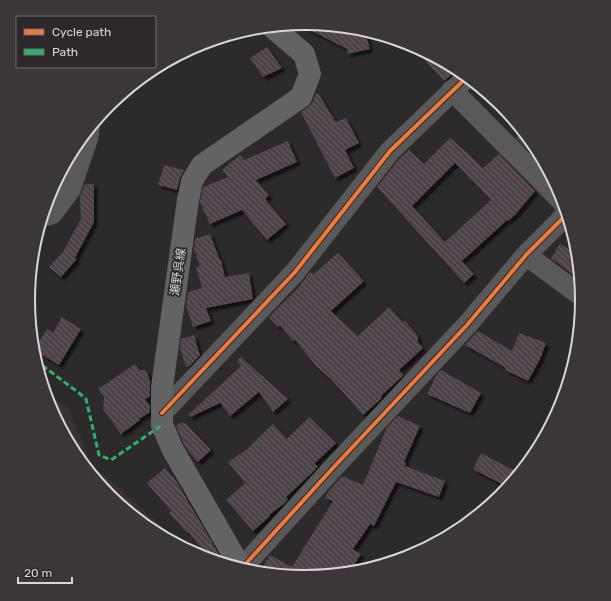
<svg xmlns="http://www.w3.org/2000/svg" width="611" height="601" font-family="Rubik,'Noto Sans JP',sans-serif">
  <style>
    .built { fill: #3a3135 }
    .building { fill: url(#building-back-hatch); fill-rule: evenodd; filter: url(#shadow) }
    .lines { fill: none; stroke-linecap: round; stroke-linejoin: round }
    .minor { stroke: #585958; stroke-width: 21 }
    .secondary { stroke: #626362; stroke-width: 22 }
    .quiet { stroke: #2db169; stroke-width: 3; stroke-dasharray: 6 3; stroke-linecap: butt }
    .cycleway-casing { stroke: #2d292a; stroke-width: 6 }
    .cycleway { stroke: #f17a3a; stroke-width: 4 }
    .labels { text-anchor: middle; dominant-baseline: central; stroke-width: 3.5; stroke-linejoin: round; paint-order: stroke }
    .street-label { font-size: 12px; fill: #d9d6d7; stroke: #2d292a }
    .rim { fill: none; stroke: #d9d6d7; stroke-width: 2 }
  </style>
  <defs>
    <pattern id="building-back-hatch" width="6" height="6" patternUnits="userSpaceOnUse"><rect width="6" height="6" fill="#4e4348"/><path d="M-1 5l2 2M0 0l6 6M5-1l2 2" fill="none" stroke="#675d62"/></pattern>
    <filter id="shadow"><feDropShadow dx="3.5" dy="3.5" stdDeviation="1" flood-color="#0009"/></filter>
  </defs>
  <rect width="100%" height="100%" fill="#2c2a2b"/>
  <!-- built -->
  <path class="built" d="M45 394 68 407 91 463 182 545V548L151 531 109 497 75 454 49 406Z"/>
  <!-- building -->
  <path class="building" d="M306 23 340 26 355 34 365 31 370 49 348 54 347 49 298 24Z
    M414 45 450 65 456 71 444 81 412 47Z
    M267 47 282 68 263 77 250 58Z
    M318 93 336 122 346 118 359 143 345 150 354 168 335 178 301 112 308 107 313 102 315 95Z
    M524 131 536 147 550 172 516 138Z
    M450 138 471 156 483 168 499 154 535 191 515 215 508 221 507 220 462 261 474 274 464 283 377 187 399 159 409 150 424 164ZM455 163 491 200 445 242 412 206Z
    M288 141 297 162 256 180 269 195 265 199 286 224 267 240 242 210 210 224 200 202 203 187 228 177 222 170 240 155 244 160Z
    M164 165 184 170 180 178 177 190 158 185Z
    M85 184H94V222L75 258 77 259 61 277 49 267 63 252 81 219 80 196Z
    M210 234 220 260H221L225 277 249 273 253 299 206 308 211 321 193 327 186 306 188 292 202 288 196 267 200 266 194 249 195 239Z
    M560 244 579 255 581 281 551 258Z
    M338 253 364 281 331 311 358 336 389 307 403 322 405 321 418 336V342L423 348 399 370 404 375 381 396 382 398 363 415 332 380 316 366 295 340 293 341 280 326 278 327 269 317 298 288 310 272 314 274Z
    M62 317 81 329 59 365 34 350 47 329 53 333Z
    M478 331 512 351 519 333 546 343 540 359 528 381 505 370 506 368 465 345Z
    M194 335 200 355 190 366 186 367 180 348 181 339Z
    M241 357 288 399 273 412 259 392 230 416 220 403 190 417 188 415 241 366 237 361Z
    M135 364 140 370H146L150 381V397L145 399 150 406V412L139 419 140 420 121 434 103 409 104 397 98 389Z
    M441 370 481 393 470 413 427 394 437 374Z
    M398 416 420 426 404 462 406 463 405 466 445 481 439 497 396 482 374 526 370 524 353 549 361 554 349 574 305 578 259 573 270 555 292 567 333 501 325 498 328 492 342 476 363 485 387 427Z
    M309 417 336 443 314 464 318 466 314 471 286 497 288 499 285 503 269 515 270 516 253 531 226 500 245 483 228 462 246 450 273 424 287 439Z
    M180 423H185L211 450 198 462 188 451 184 444 176 426Z
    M481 453 521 474 509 488 473 469Z
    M165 468 177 482 224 563 222 564 211 560 188 532 187 533 169 513 171 511 147 483Z"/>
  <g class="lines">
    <!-- minor -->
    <path class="minor" d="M452 90 565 204
      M43 216 52 214 70 190 88 137 89 129
      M526 255 583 297
      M162 413 295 272 390 151 468 76
      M241 569 332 469 467 325 526 255 568 213"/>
    <!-- secondary -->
    <path class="secondary" d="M242 570 173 450 162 425V387L188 200 192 181 202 165 301 97 310 74 304 54 271 26"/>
    <!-- quiet -->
    <path class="quiet" d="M35 360 79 393 86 399 99 455 111 460 162 425"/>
    <!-- cycleway casing -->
    <g class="cycleway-casing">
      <path id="cycleway" d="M162 413 295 272 390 151 468 76
        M241 569 332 469 467 325 526 255 568 213"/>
    </g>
    <!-- cycleway -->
    <use href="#cycleway" class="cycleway"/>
  </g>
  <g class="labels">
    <!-- street labels -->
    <g class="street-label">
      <text transform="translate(178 272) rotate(-82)">瀬野呉線</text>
    </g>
  </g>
  <!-- crop -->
  <path d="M0 0H611V601H0ZM35 300a270 270 0 1 1 540 0a270 270 0 1 1-540 0Z" fill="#3b3738" fill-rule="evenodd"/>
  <path class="rim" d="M35 300a270 270 0 1 1 540 0a270 270 0 1 1-540 0Z"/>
  <!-- legend -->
  <rect x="16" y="16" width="140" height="52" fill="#2d292a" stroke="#726e6f"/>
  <rect x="24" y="29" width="20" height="6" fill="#f17a3a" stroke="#726e6f"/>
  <text x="52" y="36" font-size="12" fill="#d9d6d7">Cycle path</text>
  <rect x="24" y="49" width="20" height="6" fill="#2db169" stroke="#726e6f"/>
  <text x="52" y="56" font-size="12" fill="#d9d6d7">Path</text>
  <!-- scale -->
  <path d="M18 577v6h54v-6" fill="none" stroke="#d9d6d7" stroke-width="2"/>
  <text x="24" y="577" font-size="12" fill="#d9d6d7" stroke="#2d292a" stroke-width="3" paint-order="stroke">20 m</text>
</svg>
